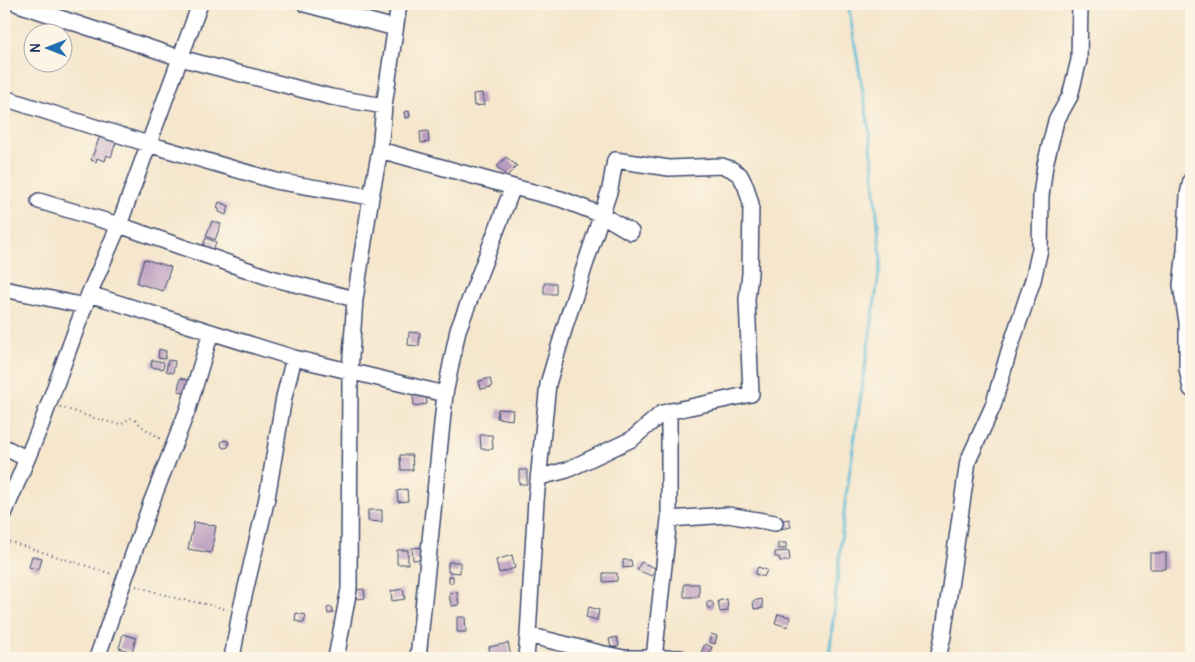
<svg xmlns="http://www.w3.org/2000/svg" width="1195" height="662" font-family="Delius,sans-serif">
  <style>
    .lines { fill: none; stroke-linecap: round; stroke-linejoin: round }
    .stream { stroke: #56b9d5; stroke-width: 3 }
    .building { fill: #b99bbf }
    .minor-casing { stroke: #3c4a6e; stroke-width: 18 }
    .path { stroke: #3c4a6e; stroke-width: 2; stroke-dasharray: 1 4; stroke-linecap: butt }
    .minor { stroke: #fff; stroke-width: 15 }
  </style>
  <rect width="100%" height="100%" fill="#fcf5e5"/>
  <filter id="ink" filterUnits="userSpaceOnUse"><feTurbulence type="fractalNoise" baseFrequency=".02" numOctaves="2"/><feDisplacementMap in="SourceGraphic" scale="10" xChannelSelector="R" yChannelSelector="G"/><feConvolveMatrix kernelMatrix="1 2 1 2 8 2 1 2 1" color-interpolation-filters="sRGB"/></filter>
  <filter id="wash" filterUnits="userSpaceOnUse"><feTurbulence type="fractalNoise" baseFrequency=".0096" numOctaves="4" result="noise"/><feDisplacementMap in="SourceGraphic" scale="20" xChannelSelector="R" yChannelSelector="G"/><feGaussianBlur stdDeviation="1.12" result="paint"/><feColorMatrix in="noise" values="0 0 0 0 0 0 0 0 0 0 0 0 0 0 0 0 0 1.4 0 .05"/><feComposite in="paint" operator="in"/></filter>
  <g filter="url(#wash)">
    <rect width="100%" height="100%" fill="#f5e6cc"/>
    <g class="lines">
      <!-- stream -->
      <path class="stream" d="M829 658 845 503 881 260 870 134 848 4"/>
    </g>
    <g id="blocks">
      <!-- building -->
      <path class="building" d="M482 93 484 105 474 106 473 94Z
        M409 111 410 117 405 118 404 112Z
        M428 131 429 142 421 143 420 132Z
        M101 133 117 139 111 157 107 155 105 161 97 158 96 162 91 160Z
        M506 157 517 166 507 176 497 167Z
        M219 202 229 206 226 215 219 212V209L217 208Z
        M212 221 221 224 215 240 206 236Z
        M206 238 216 242 213 250 203 246Z
        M144 259 171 267 163 291 137 283Z
        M544 283H556V294H544Z
        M409 332 420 333 419 346 408 345Z
        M159 349 166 351 165 359 158 358Z
        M152 360 164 362 163 369 151 367Z
        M168 360 175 361 173 373 166 371Z
        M180 378 191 381 188 393 178 391Z
        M490 378 492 387 481 389 479 381Z
        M426 395 427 404 414 406 413 396Z
        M498 409 513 410 512 420 497 418Z
        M480 435H492L493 449H481Z
        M221 444a4 4 0 1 1 8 0a4 4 0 1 1-8 0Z
        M400 455H412L413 470H401Z
        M519 470H527V484H519Z
        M407 489 408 501 398 502 397 491Z
        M368 510H382V522L368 521Z
        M789 519 791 527 780 529 779 521Z
        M194 522 216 526 211 553 188 549Z
        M778 543H786V549H778Z
        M424 547 425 559 413 560 412 548Z
        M397 550H408V564H397Z
        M789 551 790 561H780L779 557H775V552Z
        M1150 553H1166V569H1150Z
        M512 555 515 568 499 573 496 560Z
        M32 556 42 558 39 570 29 567Z
        M623 560H631L632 567 623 568Z
        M448 562H460V573L448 572Z
        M641 562 655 568 652 576 637 570Z
        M758 567 767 570 764 577 755 574Z
        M603 573H617V581L603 582Z
        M449 576H453V583H449Z
        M684 584H699V597H684Z
        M364 589 365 598 357 599 355 590Z
        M403 589 405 599 392 601 391 591Z
        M457 592 459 605 451 606 449 593Z
        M727 599 728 611 720 612 718 601Z
        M762 599 763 608 754 609 753 601Z
        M706.5 605a3.5 3.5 0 1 1 7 0a3.5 3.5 0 1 1-7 0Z
        M332 607 333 613 328 614 327 608Z
        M589 607 599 610 597 620 586 617Z
        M296 613 306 615 304 623 295 621Z
        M778 614 790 617 788 627 775 623Z
        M457 617H465L466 632H457Z
        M123 634 136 638 132 652 119 648Z
        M711 634 717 636 715 644 709 642Z
        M617 637 619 646 611 648 609 639Z
        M508 643 511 656 491 658 489 647Z
        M705 644 712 647 709 656 701 653Z"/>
    </g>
  </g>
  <g filter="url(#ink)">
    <use href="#blocks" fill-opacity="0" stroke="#3c4a6e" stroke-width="1"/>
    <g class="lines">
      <!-- minor casing -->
      <g class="minor-casing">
        <path id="minor" d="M18 4 180 58 331 97 384 106
          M305 4 395 28
          M4 98 148 144 276 181 371 197
          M380 150 513 187 561 199 602 215 631 232
          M1191 180 1188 195 1185 250 1181 285 1187 322V368L1191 389
          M39 201 119 225 271 278 355 299
          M4 289 85 306
          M89 294 294 358 445 394
          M4 447 27 459
          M4 514 41 425 89 294 119 225 200 4
          M669 519 728 515 775 523
          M528 635 600 653 624 658H681
          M97 658 151 503 188 409 211 332
          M232 658 240 613 267 498 284 397 294 358
          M336 658 349 589 350 371 355 299 371 197 380 150 384 106 399 4
          M418 658 445 394 458 330 513 187
          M526 658 528 635 536 500 548 384 566 323 610 189 615 160 669 168 722 166 731 169 740 175 746 187 751 204 750 274 747 299 751 394 662 413 632 439 567 470 540 477
          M654 658 669 519V411
          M938 658 943 636 968 461 993 406 1009 351 1033 280 1040 249 1041 196 1045 165 1056 121 1070 96 1079 60 1080 4"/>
      </g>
      <!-- path -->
      <path class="path" d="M60 407C81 413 101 422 122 424L130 418 134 419 144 428 163 440
        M4 540 112 574
        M136 586 179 599 215 606 228 610"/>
      <!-- minor -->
      <use href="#minor" class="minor"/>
    </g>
  </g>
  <!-- margin -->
  <rect width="1195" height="662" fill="none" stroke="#fcf5e5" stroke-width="20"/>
  <!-- north arrow -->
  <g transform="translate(48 48) rotate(270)"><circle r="24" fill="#fcf5e5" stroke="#a2a6af"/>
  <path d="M0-4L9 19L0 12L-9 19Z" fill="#1f6fb2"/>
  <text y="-8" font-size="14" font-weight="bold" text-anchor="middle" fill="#1b2f5e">N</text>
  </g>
</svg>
